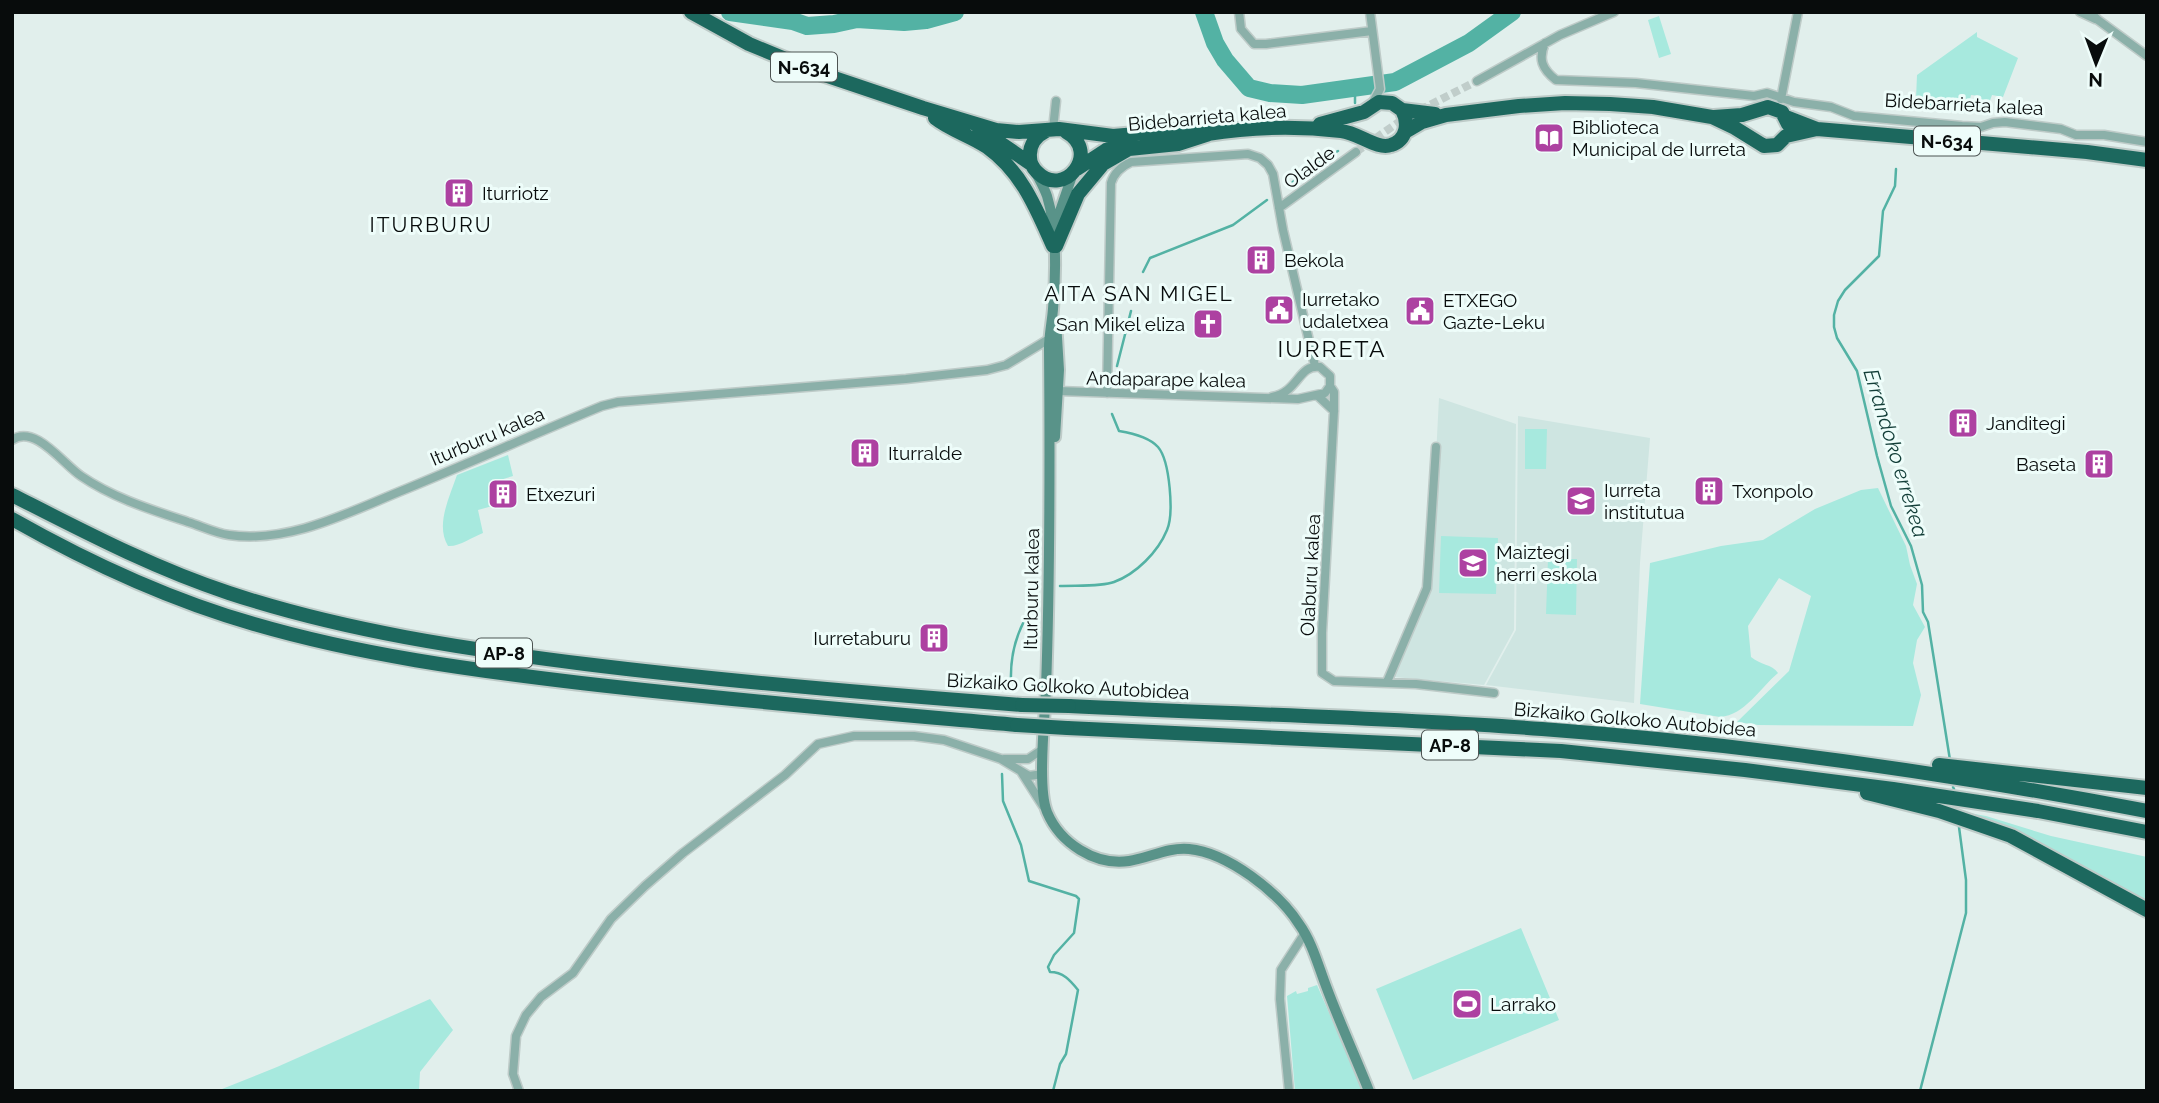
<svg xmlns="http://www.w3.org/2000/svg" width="2159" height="1103" font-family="Raleway,sans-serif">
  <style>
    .built { fill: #cee5e1 }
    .green { fill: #a7e9de }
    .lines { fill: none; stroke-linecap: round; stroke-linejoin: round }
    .stream { stroke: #53b2a4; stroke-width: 2.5 }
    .river { stroke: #53b2a4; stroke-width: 18 }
    .street-tunnel { stroke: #c0cdca; stroke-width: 8; stroke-dasharray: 8 4; stroke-linecap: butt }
    .street-casing { stroke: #becbc8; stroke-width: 11 }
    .secondary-casing { stroke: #becbc8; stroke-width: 14 }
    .highway-casing { stroke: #becbc8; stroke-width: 18 }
    .street { stroke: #8bb0a9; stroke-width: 8 }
    .secondary { stroke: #599389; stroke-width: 10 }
    .highway { stroke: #1c685e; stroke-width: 14 }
    .highway-bridge-casing { stroke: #becbc8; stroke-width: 18; stroke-linecap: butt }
    .highway-bridge { stroke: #1c685e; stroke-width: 14 }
    .labels { text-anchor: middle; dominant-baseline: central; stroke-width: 6; stroke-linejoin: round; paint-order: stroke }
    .shield { fill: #eefdfa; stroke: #4d5453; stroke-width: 2 }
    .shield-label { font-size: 18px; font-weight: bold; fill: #080c0c }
    .street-label { font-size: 19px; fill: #080c0c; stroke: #eefdfa }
    .poi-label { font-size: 19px; fill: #080c0c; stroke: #eefdfa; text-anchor: start }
    .neighbourhood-label { font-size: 21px; letter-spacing: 2px; fill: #080c0c; stroke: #eefdfa }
    .water-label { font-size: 21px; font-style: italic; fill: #123e38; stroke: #eefdfa }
    .quarter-label { font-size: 23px; letter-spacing: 2px; fill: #080c0c; stroke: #eefdfa }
  </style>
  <rect width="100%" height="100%" fill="#e1efec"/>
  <!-- built -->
  <path class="built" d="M1439 398 1516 424 1514 630 1484 685 1394 677 1429 591Z
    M1518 416 1650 438 1640 563 1634 703 1486 685 1516 630Z"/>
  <!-- green -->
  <path class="green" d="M1659 16 1671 54 1659 58 1648 20Z
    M1977 32V37L2018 58 2003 97 1992 95 1988 106 1978 104 1980 96 1971 95 1967 113 1925 110 1924 99H1916L1917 75Z
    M1525 429H1547L1546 469H1525Z
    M508 455 513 476 490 483 496 505 478 510 483 533C472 537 459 547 448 546 435 525 450 496 457 475Z
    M1878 488 1906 546 1910 565 1917 584 1913 605 1925 627 1917 640 1913 663 1921 695 1913 726 1758 725 1737 722 1789 671 1811 596 1779 578 1748 626 1751 657C1760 665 1772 664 1778 673 1760 688 1745 715 1720 717L1640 704 1650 563 1721 546 1763 540 1815 509 1861 490Z
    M1441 536 1498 538 1496 594 1439 593Z
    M1548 559H1577L1576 615 1546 614Z
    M1952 810 1986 816 2051 836 2147 857V903Z
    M1521 928 1559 1020 1413 1080 1376 989Z
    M1317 985 1363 1091H1295L1287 996 1296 991 1297 994 1308 991V988Z
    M430 999 453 1030 420 1072 419 1091H217L277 1067Z"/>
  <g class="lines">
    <!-- stream -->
    <path class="stream" d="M1355 88V103
      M1896 169 1895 186 1883 211 1879 256 1845 290 1838 301 1834 315V327L1837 338 1857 371 1877 456 1891 506 1911 546 1922 585 1923 612 1928 622 1950 760
      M1290 185 1308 167 1338 151
      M1143 272 1150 258 1233 225 1267 200
      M1117 366 1131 311
      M1060 586C1075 585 1101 587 1114 582 1136 574 1158 552 1167 530 1174 514 1170 461 1158 447 1149 437 1131 433 1119 431L1112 414
      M1011 681C1010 652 1019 624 1037 601
      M1002 774 1003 801 1021 845 1029 881 1076 896 1079 899 1074 933 1054 955 1048 967 1050 972C1063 972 1070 980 1078 990L1066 1054 1060 1064 1053 1091
      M1953 787 1954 789
      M1920 1091 1966 913V880L1959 827"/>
    <!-- river -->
    <path class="river" d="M730 12 793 21 807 26 834 24 857 19 904 22 926 20 955 12
      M1204 12 1215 43 1225 60 1249 88 1270 93 1302 95 1395 82 1469 43 1512 12"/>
    <!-- street-tunnel -->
    <path class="street-tunnel" d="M1420 110 1477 81
      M1356 152 1406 117"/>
    <!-- street casing -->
    <g class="street-casing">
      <path id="street" d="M1239 12 1241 29 1254 44H1266L1372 31
        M1370 12 1380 89 1372 104
        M2080 12 2095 19
        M2090 12 2098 20 2147 56
        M1545 43C1538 59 1542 69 1556 80L1636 83 1754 96 1767 93 1794 102 1831 107 1854 116 1962 126 1981 127 1993 123 2005 122 2061 129 2076 135H2104L2147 142
        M1477 81 1560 35 1614 12
        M1781 99 1798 12
        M1053 129 1056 101
        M1279 208 1356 152
        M1330 386 1334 392V411L1322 633V673L1334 681 1416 684 1494 693
        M1058 391 1298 399 1325 393 1330 386V376L1320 367C1298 364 1299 392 1272 397
        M1107 393 1111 183C1114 173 1120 167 1131 162L1248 154 1260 158 1268 165 1273 174 1283 230 1315 366
        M1318 396 1334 411
        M12 440C35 424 63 464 81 476 113 498 152 510 188 522 201 526 215 533 229 535 290 544 351 511 406 489 472 462 536 433 602 406L618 402 906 379 987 370 1006 365 1049 339 1050 335
        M1387 682 1427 588 1436 447
        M1004 759H1028L1043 749
        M1022 773 1043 806
        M519 1091 513 1074 516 1036 526 1015 541 997 573 973 611 919 645 886 683 853 785 775 818 744 854 736H914L944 740 1001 759 1029 776 1043 774
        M1289 1091 1280 999 1281 970 1305 933"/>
    </g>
    <!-- secondary casing -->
    <g class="secondary-casing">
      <path id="secondary" d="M1035 171C1039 179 1044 187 1047 196 1057 228 1056 276 1053 309 1052 322 1049 335 1049 348 1050 462 1050 575 1046 688 1045 718 1037 787 1047 812 1060 843 1095 866 1129 861 1149 858 1168 847 1189 849 1211 851 1234 864 1251 876 1269 889 1287 905 1299 924 1312 942 1318 965 1326 986 1339 1021 1355 1056 1369 1091
        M1058 227 1059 214 1073 173
        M1055 437 1059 370 1056 321"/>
    </g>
    <!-- highway casing -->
    <g class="highway-casing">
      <path id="highway" d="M691 12 749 44 819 73 923 108 996 130 1019 132 1059 129 1113 136 1195 129 1214 133
        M1714 117 1742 115 1768 107 1782 112 1788 124
        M1786 117 1817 129 2087 152 2147 160
        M935 118C950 130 971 136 987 147 1022 172 1036 208 1053 246
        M1320 124 1364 112 1379 102 1392 103 1402 110 1435 114
        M1046 131C1036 136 1029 145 1030 157 1030 163 1033 168 1037 172 1064 200 1102 152 1066 132
        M979 132 993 138 1031 164
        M1405 132 1422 122 1446 115 1519 106 1565 103 1610 104 1653 107 1712 117 1735 128 1764 146 1777 145 1786 136 1817 129
        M1207 134C1251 127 1298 126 1341 131 1359 133 1377 150 1391 145 1407 140 1409 123 1402 110
        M1077 169 1106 150 1131 142
        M1056 246 1078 194 1103 164 1129 149 1178 144 1209 134
        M12 495C83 531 153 568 229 593 344 631 465 649 585 664 731 682 876 694 1022 705
        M12 519C88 562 170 600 254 624 360 655 471 670 581 683 726 700 871 712 1017 725
        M1069 706C1227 714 1385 717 1542 729 1746 744 1947 773 2147 811
        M1067 728 1561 751 1745 770 1893 789 2038 811 2147 832
        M1939 765 2147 788
        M1867 793 1939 811 2011 836 2147 910"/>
    </g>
    <!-- street -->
    <use href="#street" class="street"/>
    <!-- secondary -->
    <use href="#secondary" class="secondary"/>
    <!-- highway -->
    <use href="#highway" class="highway"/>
    <!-- highway-bridge casing -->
    <g class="highway-bridge-casing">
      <path id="highway-bridge" d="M1022 705 1069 706
        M1017 725 1067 728"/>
    </g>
    <!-- highway-bridge -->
    <use href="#highway-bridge" class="highway-bridge"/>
  </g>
  <!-- icons -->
  <defs>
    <g id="library-square" transform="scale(1.575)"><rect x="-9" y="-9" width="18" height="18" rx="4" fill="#ad41a1" stroke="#eefdfa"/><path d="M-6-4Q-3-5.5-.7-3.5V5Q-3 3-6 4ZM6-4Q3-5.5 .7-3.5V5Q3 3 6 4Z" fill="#fff"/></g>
    <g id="building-square" transform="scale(1.575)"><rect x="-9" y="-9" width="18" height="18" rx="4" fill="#ad41a1" stroke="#eefdfa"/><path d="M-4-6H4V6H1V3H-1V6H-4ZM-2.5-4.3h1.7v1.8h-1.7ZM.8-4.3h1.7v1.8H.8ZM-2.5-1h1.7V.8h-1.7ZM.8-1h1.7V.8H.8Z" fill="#fff"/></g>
    <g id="civic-square" transform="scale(1.575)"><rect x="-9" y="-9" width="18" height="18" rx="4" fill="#ad41a1" stroke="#eefdfa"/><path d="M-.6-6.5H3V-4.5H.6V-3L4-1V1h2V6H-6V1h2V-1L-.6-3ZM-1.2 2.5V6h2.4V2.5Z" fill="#fff"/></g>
    <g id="church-square" transform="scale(1.575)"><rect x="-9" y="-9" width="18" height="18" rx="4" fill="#ad41a1" stroke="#eefdfa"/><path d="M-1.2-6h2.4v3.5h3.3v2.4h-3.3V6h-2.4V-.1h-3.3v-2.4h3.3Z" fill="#fff"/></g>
    <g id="school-square" transform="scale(1.575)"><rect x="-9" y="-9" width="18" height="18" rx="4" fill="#ad41a1" stroke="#eefdfa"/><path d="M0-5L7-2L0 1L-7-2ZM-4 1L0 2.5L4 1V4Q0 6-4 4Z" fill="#fff"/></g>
    <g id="stadium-square" transform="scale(1.575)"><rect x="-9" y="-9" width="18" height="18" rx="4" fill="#ad41a1" stroke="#eefdfa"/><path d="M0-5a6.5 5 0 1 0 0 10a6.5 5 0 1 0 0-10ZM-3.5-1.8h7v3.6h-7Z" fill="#fff"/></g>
  </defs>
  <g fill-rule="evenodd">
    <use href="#library-square" x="1549" y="138"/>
    <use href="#building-square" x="459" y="193"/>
    <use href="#building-square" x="1261" y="260"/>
    <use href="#civic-square" x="1279" y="310"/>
    <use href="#civic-square" x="1420" y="311"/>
    <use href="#church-square" x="1208" y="324"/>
    <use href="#building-square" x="1963" y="423"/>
    <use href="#building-square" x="865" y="453"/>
    <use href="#building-square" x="2099" y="464"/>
    <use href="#building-square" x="1709" y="491"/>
    <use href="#building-square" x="503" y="494"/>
    <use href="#school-square" x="1581" y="501"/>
    <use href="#school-square" x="1473" y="563"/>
    <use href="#building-square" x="934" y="638"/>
    <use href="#stadium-square" x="1467" y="1004"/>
  </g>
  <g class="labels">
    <!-- shield labels -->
    <g class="shield">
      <rect x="771" y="52.5" width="66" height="29" rx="5"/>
      <rect x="1914" y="126.5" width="66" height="29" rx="5"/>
      <rect x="476" y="638.5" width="56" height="29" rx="5"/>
      <rect x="1422" y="730.5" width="56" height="29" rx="5"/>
    </g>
    <g class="shield-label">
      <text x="804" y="67">N-634</text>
      <text x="1947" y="141">N-634</text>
      <text x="504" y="653">AP-8</text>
      <text x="1450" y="745">AP-8</text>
    </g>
    <!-- street labels -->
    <g class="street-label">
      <text transform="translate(1964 104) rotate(3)">Bidebarrieta kalea</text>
      <text transform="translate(1207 117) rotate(-5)">Bidebarrieta kalea</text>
      <text transform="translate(1309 167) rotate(-36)">Olalde</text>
      <text transform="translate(1166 379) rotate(1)">Andaparape kalea</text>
      <text transform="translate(487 436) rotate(-23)">Iturburu kalea</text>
      <text transform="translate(1310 575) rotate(-87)">Olaburu kalea</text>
      <text transform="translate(1031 589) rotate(-89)">Iturburu kalea</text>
      <text transform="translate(1068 686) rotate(3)">Bizkaiko Golkoko Autobidea</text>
      <text transform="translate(1635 719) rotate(5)">Bizkaiko Golkoko Autobidea</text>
    </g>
    <!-- poi labels -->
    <g class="poi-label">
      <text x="1572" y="127">Biblioteca<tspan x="1572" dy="22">Municipal de Iurreta</tspan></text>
      <text x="482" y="193">Iturriotz</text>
      <text x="1284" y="260">Bekola</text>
      <text x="1302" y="299">Iurretako<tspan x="1302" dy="22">udaletxea</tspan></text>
      <text x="1443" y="300">ETXEGO<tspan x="1443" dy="22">Gazte-Leku</tspan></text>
      <text x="1185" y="324" text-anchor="end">San Mikel eliza</text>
      <text x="1986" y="423">Janditegi</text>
      <text x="888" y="453">Iturralde</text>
      <text x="2076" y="464" text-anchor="end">Baseta</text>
      <text x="1604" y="490">Iurreta<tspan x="1604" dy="22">institutua</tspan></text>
      <text x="1732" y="491">Txonpolo</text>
      <text x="526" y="494">Etxezuri</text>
      <text x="1496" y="552">Maiztegi<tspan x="1496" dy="22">herri eskola</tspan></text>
      <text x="911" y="638" text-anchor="end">Iurretaburu</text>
      <text x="1490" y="1004">Larrako</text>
    </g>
    <!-- neighbourhood labels -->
    <g class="neighbourhood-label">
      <text x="431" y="224">ITURBURU</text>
      <text x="1139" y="293">AITA SAN MIGEL</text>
    </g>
    <!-- water labels -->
    <g class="water-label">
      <text transform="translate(1896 453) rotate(73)">Errandoko errekea</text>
    </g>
    <!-- quarter labels -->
    <g class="quarter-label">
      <text x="1332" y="348">IURRETA</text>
    </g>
  </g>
  <!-- border -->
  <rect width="2159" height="1103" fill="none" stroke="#080c0c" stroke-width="28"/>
  <!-- north arrow -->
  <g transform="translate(2096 63) rotate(181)" stroke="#eefdfa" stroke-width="5" paint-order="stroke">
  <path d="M0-5L12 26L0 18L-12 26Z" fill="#080c0c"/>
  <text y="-10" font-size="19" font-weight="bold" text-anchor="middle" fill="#080c0c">N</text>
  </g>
</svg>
